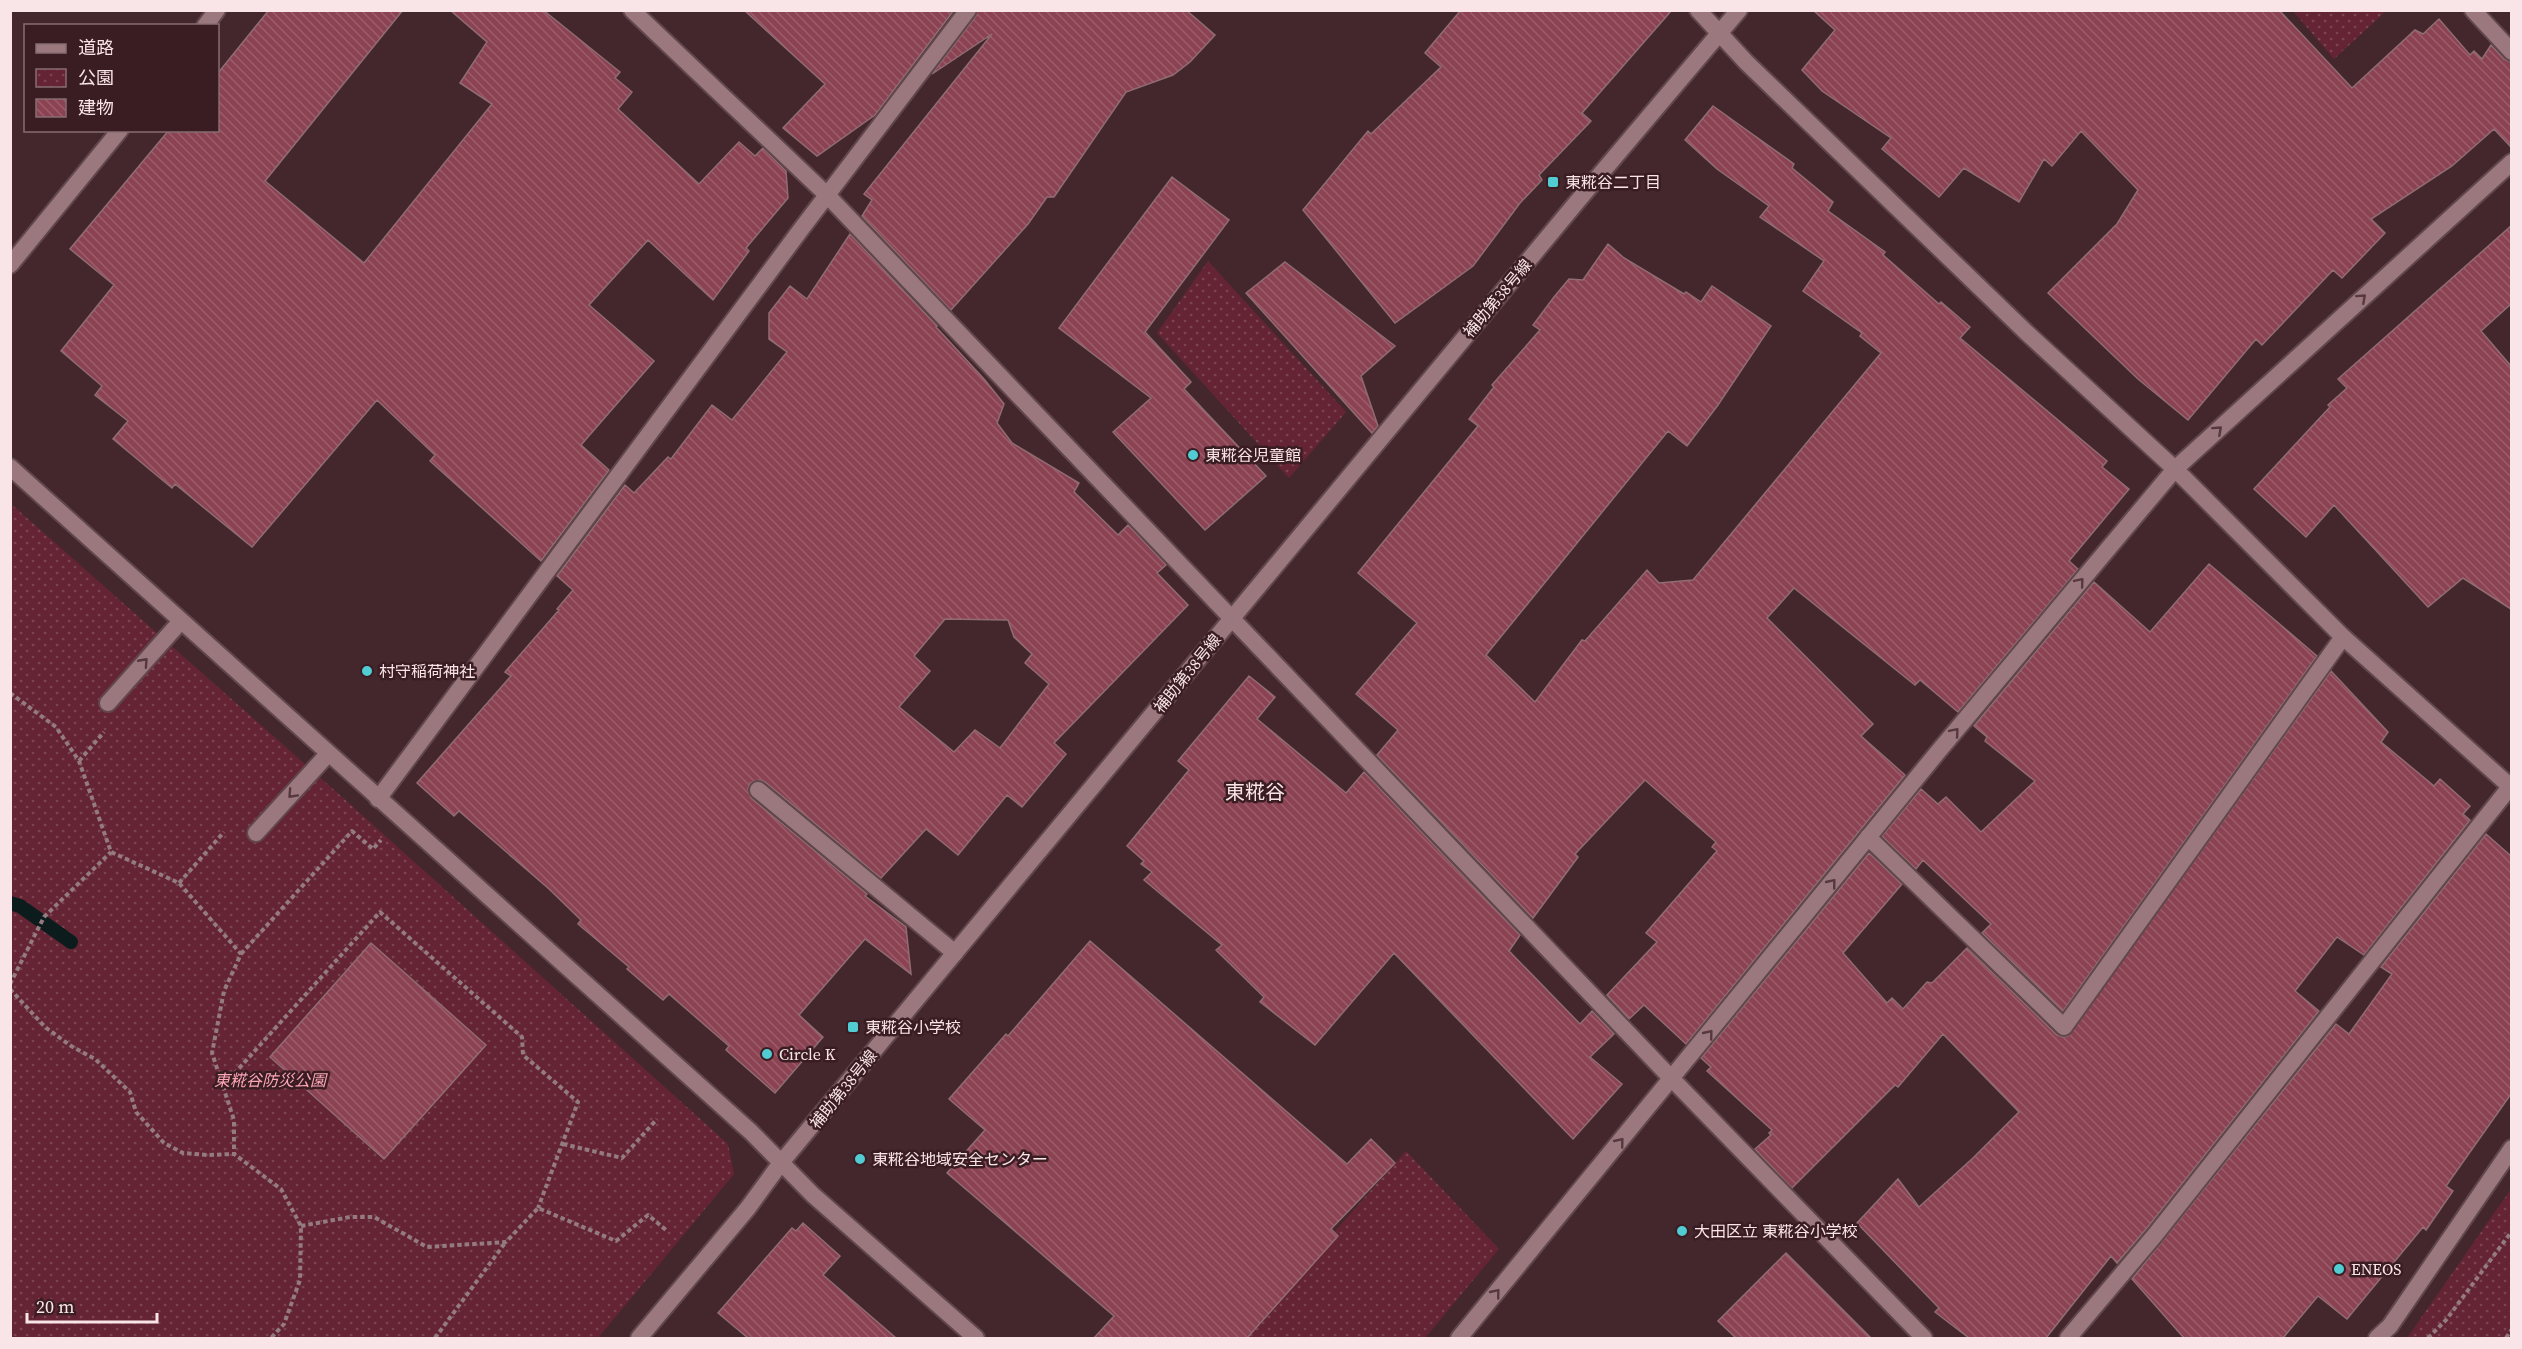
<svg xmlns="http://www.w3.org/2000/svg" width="2522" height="1349" font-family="'Source Serif 4','Noto Sans JP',serif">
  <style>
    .park { fill: url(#park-dots) }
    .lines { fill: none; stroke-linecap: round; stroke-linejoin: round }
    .stream { stroke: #0c1b1c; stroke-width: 14 }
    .building { fill: url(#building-back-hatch); stroke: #906d73; stroke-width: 1.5; fill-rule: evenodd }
    .service-casing { stroke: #60474c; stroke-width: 20 }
    .minor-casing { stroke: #60474c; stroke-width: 20 }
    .tertiary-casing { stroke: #60474c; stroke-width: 20 }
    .path { stroke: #947b80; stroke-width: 4; stroke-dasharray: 4.5 3; stroke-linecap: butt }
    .service { stroke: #9b787e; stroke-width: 16 }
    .minor { stroke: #9b787e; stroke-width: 16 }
    .tertiary { stroke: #9b787e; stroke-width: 16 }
    .oneway { stroke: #57383e }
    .poi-dot { fill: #51ccd3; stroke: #3a1d23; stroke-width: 2 }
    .labels { text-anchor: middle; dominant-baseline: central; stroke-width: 5; stroke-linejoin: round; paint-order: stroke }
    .poi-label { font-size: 16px; fill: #f9e5e8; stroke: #3a1d23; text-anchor: start }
    .street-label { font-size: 16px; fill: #f9e5e8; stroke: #3a1d23 }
    .park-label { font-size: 16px; font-style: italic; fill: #fca5b5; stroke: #3a1d23 }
    .quarter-label { font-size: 20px; fill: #f9e5e8; stroke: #3a1d23 }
  </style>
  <defs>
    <pattern id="park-dots" width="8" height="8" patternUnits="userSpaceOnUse" patternTransform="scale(1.5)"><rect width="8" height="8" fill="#642434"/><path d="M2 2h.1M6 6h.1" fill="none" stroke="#7b4451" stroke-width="1.8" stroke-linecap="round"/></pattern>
    <pattern id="building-back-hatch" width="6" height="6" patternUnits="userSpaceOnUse" patternTransform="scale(1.5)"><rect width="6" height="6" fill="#8b4252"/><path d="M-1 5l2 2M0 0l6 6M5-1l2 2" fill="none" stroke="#9c5d6b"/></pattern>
  </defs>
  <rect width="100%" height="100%" fill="#44272d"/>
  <!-- park -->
  <path class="park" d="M2293 11H2386L2334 59Z
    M1208 261 1346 412 1289 478 1157 333Z
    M10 503 342 797 728 1144 734 1174 598 1338H11Z
    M1406 1151 1499 1249 1425 1338H1240Z
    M2511 1189V1338H2407Z"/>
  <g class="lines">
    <!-- stream -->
    <path class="stream" d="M10 903 20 906 71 942"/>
  </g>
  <!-- building -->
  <path class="building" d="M269 10H403L265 181 364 263 492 104 460 83 487 42 450 10H543L620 72 615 78 632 92 618 109 699 184 739 142 755 156 763 148 786 171 788 198 746 248 749 251 713 300 648 240 589 305 654 361 581 445 609 470 541 561 430 461 435 455 377 400 252 547 175 484 172 488 113 439 128 421 95 395 102 386 61 351 114 285 70 249 169 130H218V73Z
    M744 10H954L875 115 817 156 783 128 825 84Z
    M978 10H1186L1215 35 1190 62 1173 75 1126 92 1054 197H1047L1028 224 951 310 862 216 872 200 864 194 992 34 932 74 976 16Z
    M1461 10H1672L1582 113 1591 121 1539 175 1542 180 1520 203 1473 266 1395 323 1303 210 1368 131 1371 134 1441 67 1425 53Z
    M1813 10H2279L2352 88 2415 30 2423 34 2439 19 2470 55 2474 51 2482 59 2491 45 2504 59 2511 62V147L2494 129 2452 166 2371 219 2385 233 2342 278 2333 270 2262 345 2256 339 2188 420 2138 379 2048 293 2117 224 2138 190 2081 131 2052 166 2044 159 2019 202 1964 168 1939 197 1882 149 1891 138 1822 91 1802 70 1835 30Z
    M1713 106 1794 164 1792 168 1833 202 1828 211 1885 252 1883 255 1939 304 1941 302 1970 327 1960 338 2107 461 2102 467 2129 489 2069 561 2078 569 1958 712 1920 680 1915 685 1794 588 1767 618 1873 724 1861 736 1905 775 1686 1044 1644 1005 1629 1019 1607 995 1657 942 1646 933 1717 851 1712 847 1716 842 1645 780 1575 854 1578 857 1533 918 1377 755 1398 730 1356 694 1417 623 1358 573 1478 426 1469 419 1494 387 1492 385 1540 330 1533 325 1554 297 1569 279 1583 280 1608 244 1624 258 1684 294 1686 292 1701 302 1712 286 1771 326 1718 405 1687 446 1668 431 1486 655 1535 702 1582 640 1585 641 1647 570 1659 583 1693 580 1881 353 1860 336 1862 333 1803 291 1824 261 1760 217 1769 206 1717 169 1685 140Z
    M1172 177 1229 220 1145 332 1191 382 1184 389 1266 476 1205 530 1113 432 1151 398 1059 328Z
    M2511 226V304L2481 331 2511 366V609L2463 578 2428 607 2334 505 2306 537 2254 489 2330 407 2328 405 2347 388 2338 379Z
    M850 234 937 326 936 327 984 379 1004 404 997 423 1012 443 1079 483 1074 492 1118 535 1128 525 1166 565 1157 573 1188 605 1054 743 1066 754 1022 807 1007 795 958 855 926 829 881 878 765 782 759 780 750 783 748 789 751 798 867 894 865 896 906 927 911 974 865 939 799 1015 823 1037 775 1093 726 1050 729 1046 669 994 663 1000 627 969 629 967 578 924 581 920 548 888 459 811 454 816 417 783 511 676 505 672 559 610 557 609 573 590 557 576 625 485 634 493 668 457 671 459 712 405 732 420 787 352 769 339V313L790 286 807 299ZM945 619 1008 620 1014 637 1032 654 1025 663 1049 684 1000 748 975 730 954 752 899 707 930 671 914 656Z
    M1285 262 1395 346 1361 376 1378 426 1372 433 1246 293Z
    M2209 564 2317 656 2063 1011 1982 933 1991 924 1923 860 1916 869 1882 836 1921 789 1938 804 1946 797 1981 832 2035 781 1985 741 1987 737 1974 726 2094 582 2150 632Z
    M2331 671 2388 732 2381 742 2434 786 2440 779 2470 806 2463 814 2470 820 2364 955 2337 937 2295 991 2319 1011 2147 1228 2117 1263 2111 1256 2046 1338H1969L1935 1312 1939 1308 1857 1223 1898 1179 1919 1207 1973 1158 2019 1112 1943 1034 1898 1087 1895 1085 1792 1188 1755 1149 1771 1135 1769 1133 1772 1130 1707 1071 1711 1067 1701 1058 1869 853 1902 884 1843 953 1887 1003 1892 998 1903 1009 1927 982 1932 983 1967 948 2057 1035 2063 1037 2068 1036Z
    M1249 676 1275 697 1257 719 1346 793 1364 772 1520 935 1509 951 1580 1024 1592 1011 1614 1034 1590 1057 1622 1084 1573 1139 1394 953 1315 1045 1260 1002 1264 997 1216 950 1222 945 1144 880 1152 872 1141 864 1144 861 1127 846 1189 770 1178 761Z
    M2486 834 2511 856V1094L2446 1186 2453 1191 2426 1230 2423 1227 2347 1319 2318 1296 2283 1338H2184L2132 1279 2336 1024 2349 1034 2392 974 2381 967Z
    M1090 941 1347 1164 1371 1139 1395 1163 1331 1229 1338 1236 1247 1338H1094L1114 1316 947 1173 985 1130 949 1099 1006 1034 1008 1036Z
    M371 943 486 1045 384 1159 270 1057Z
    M803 1223 840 1256 823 1275 896 1338H748L718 1313 792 1228 796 1231Z
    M1786 1253 1871 1338H1736L1718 1321Z"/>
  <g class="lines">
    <!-- service casing -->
    <g class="service-casing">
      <path id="service" d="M108 703 181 621
        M758 790 955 953
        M256 833 328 754
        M1868 837 2064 1027 2343 637
        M2068 1338 2155 1235 2510 787"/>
    </g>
    <!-- minor casing -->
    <g class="minor-casing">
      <path id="minor" d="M632 10 827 195 1672 1079 1924 1338
        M2473 10 2512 52
        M2175 469 2343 637 2512 788
        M378 799 802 228 968 10
        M1459 1338 1937 753 2175 469 2512 162
        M2377 1338 2390 1326 2512 1148"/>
    </g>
    <!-- tertiary casing -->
    <g class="tertiary-casing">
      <path id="tertiary" d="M1698 10 1746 62 2027 333 2175 469
        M205 26 217 10
        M10 265 120 130
        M10 467 751 1132 813 1195 976 1338
        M639 1338 748 1208 780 1164 1576 203 1739 10"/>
    </g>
    <!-- path -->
    <path class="path" d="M10 693 56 727 79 761 111 852 179 883 241 954 224 991 212 1053 234 1120V1154L281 1189 301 1226 300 1280 284 1324 271 1338
      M79 761 104 732
      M179 883 224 832
      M241 954 352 831 373 849 381 840
      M10 984 44 917 111 852
      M10 989 45 1027 71 1046 95 1059 130 1092 136 1112 164 1143 183 1153 207 1155 234 1154
      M224 1085 380 912 522 1037 523 1055 578 1102 538 1208
      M563 1144 622 1158 657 1119
      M301 1226 350 1217H374L427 1247 506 1242 538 1208 616 1241 648 1215 666 1230
      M435 1338 505 1243
      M2428 1338 2446 1320 2512 1231
      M2506 1338 2512 1329"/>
    <!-- service -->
    <use href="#service" class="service"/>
    <!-- minor -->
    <use href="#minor" class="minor"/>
    <!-- tertiary -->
    <use href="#tertiary" class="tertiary"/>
  </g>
  <!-- one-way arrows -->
  <defs><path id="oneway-chevron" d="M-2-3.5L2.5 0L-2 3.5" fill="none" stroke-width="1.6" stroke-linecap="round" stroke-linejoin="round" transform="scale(1.5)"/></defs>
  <g class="oneway">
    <use href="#oneway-chevron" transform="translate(2362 298) rotate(-42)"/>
    <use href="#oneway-chevron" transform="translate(2218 430) rotate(-42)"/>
    <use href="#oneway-chevron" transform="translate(2080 582) rotate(-50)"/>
    <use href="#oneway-chevron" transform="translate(144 662) rotate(-48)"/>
    <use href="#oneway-chevron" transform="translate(1955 732) rotate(-50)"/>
    <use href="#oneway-chevron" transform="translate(292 794) rotate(133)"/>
    <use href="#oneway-chevron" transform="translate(1832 883) rotate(-51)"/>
    <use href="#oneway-chevron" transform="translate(1709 1034) rotate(-51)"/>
    <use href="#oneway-chevron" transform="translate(1620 1142) rotate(-51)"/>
    <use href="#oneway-chevron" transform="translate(1496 1293) rotate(-51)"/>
  </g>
  <!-- markers -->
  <g class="poi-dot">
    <rect x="1547" y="176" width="12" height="12" rx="3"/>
    <circle cx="1193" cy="455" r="6"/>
    <circle cx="367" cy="671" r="6"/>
    <rect x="847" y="1021" width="12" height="12" rx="3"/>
    <circle cx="767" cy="1054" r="6"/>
    <circle cx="860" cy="1159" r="6"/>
    <circle cx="1682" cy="1231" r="6"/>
    <circle cx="2339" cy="1269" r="6"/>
  </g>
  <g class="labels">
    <!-- poi labels -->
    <g class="poi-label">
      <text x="1565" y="182">東糀谷二丁目</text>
      <text x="1205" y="455">東糀谷児童館</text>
      <text x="379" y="671">村守稲荷神社</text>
      <text x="865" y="1027">東糀谷小学校</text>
      <text x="779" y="1054">Circle K</text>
      <text x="872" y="1159">東糀谷地域安全センター</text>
      <text x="1694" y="1231">大田区立 東糀谷小学校</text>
      <text x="2351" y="1269">ENEOS</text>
    </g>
    <!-- street labels -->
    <g class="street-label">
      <text transform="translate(1497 298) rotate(-50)">補助第38号線</text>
      <text transform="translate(1187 673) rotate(-51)">補助第38号線</text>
      <text transform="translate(843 1089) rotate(-51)">補助第38号線</text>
    </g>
    <!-- park labels -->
    <g class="park-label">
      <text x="270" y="1080">東糀谷防災公園</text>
    </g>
    <!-- quarter labels -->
    <g class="quarter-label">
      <text x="1255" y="792">東糀谷</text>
    </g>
  </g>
  <!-- border -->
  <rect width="2522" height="1349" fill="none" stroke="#f9e5e8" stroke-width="24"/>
  <!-- legend -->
  <rect x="24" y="24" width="195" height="108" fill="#3a1d23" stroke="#866d72" stroke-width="1.5"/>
  <rect x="36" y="44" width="30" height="9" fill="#9b787e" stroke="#866d72" stroke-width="1.5"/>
  <text x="78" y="54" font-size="18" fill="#f9e5e8">道路</text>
  <rect x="36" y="69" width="30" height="18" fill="url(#park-dots)" stroke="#866d72" stroke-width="1.5"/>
  <text x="78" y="84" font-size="18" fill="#f9e5e8">公園</text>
  <rect x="36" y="99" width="30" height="18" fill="url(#building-back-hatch)" stroke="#866d72" stroke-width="1.5"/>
  <text x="78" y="114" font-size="18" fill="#f9e5e8">建物</text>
  <!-- scale -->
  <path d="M27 1313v9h130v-9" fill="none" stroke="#f9e5e8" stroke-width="3"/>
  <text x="36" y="1313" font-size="18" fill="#f9e5e8" stroke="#3a1d23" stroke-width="4.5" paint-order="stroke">20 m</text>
</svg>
